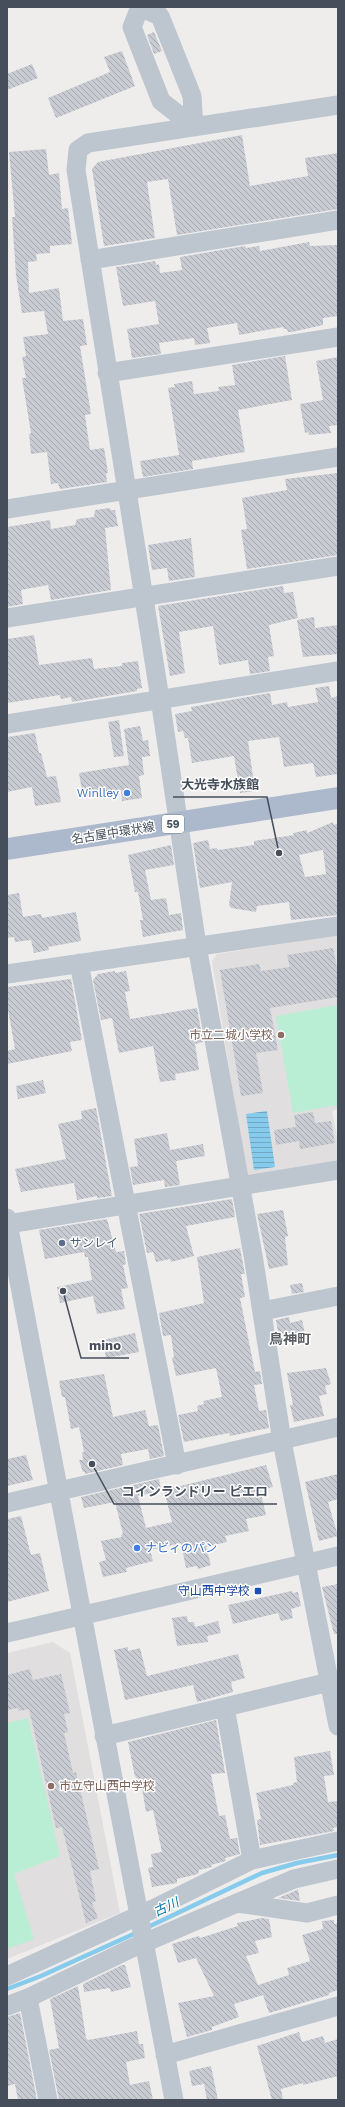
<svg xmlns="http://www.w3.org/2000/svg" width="345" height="2107" font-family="'Work Sans','Noto Sans JP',sans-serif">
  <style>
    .education { fill: #e0dede }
    .garden { fill: #b9eed4 }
    .water { fill: url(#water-rules) }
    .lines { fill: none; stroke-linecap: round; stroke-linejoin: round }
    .stream { stroke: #86cbec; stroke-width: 4.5 }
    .building { fill: url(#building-back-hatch); fill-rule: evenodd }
    .minor { stroke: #bdc5cf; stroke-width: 19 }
    .major { stroke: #acb8cc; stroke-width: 22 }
    .shop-dot { fill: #3f7fe0; stroke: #fff; stroke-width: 1.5 }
    .education-dot { fill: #8d6e63; stroke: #fff; stroke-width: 1.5 }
    .service-dot { fill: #5c6f8a; stroke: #fff; stroke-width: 1.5 }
    .transit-dot { fill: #1a4fb4; stroke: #fff; stroke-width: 1.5 }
    .labels { text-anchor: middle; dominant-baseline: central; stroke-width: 3; stroke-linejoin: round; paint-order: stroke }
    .shield { fill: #fff; stroke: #7d838c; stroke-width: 1 }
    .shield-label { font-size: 11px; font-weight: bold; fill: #454e5a }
    .shop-label { font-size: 12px; fill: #366cbe; stroke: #fff; text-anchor: end }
    .street-label { font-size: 12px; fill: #454e5a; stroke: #fff }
    .education-label { font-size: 12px; fill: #785e54; stroke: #fff; text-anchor: end }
    .service-label { font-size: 12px; fill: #4e5e75; stroke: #fff; text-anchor: start }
    .transit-label { font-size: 12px; fill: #164399; stroke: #fff; text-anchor: end }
    .water-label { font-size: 13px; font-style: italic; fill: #0b75a7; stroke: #fff }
    .quarter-label { font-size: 14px; font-weight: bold; fill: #595c62; stroke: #fff }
    .leader { fill: none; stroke: #454e5a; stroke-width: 1.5 }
    .callout-dot { fill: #454e5a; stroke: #fff; stroke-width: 1.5 }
    .callout-label { font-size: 13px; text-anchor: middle; font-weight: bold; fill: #454e5a; stroke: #fff; stroke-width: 3; stroke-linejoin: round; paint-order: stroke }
  </style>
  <defs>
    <pattern id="water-rules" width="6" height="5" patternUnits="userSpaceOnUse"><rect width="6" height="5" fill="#86cbec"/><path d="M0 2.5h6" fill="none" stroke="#6fa7c2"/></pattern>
    <pattern id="building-back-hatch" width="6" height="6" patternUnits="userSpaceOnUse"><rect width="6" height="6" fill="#c9cbd3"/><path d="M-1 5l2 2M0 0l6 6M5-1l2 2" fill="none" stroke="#a5a7ae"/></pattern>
  </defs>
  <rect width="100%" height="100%" fill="#efedec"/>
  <!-- education -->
  <path class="education" d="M338 935V1109L332 1111 338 1143V1163L251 1177 246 1173 212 961 217 954Z
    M53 1642 70 1653 120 1913 7 1959V1653Z"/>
  <!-- garden -->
  <path class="garden" d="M338 1005V1105L293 1113 276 1016Z
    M28 1718 60 1856 14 1874 34 1939 7 1949V1723Z"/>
  <!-- water -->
  <path class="water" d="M267 1111 275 1167 254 1170 246 1114Z"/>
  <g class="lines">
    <!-- stream -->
    <path class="stream" d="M146 1928 262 1873 297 1863 338 1855
      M7 1989 41 1976 138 1932"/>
  </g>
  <!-- building -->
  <path class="building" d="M154 32 162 51 154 54 147 35Z
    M122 51 135 86 56 118 48 98 110 72 104 57Z
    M32 64 38 78 7 90V74Z
    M242 135 250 186 308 176 305 158 338 153V209L177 235 168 179 147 182 155 238 104 246 92 169 98 162Z
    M46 149 49 175 59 173 62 209 68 208 72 244 50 246V253L36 254 37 261 28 262 29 293 59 288 63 321 83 319 87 345 80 346 91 414 85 415 90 450 104 448 108 473H106L107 482 60 489 58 483 51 484 47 452 31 454 29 434 31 433 22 378H26L22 357 26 356 23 337 48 334 44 311 22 313 16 275 12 217H15L9 152Z
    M309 242 310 246 338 245V316L323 318V325L292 332H288L287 329H284L283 327 239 335 237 323 207 328 210 343 195 345 194 338 159 343 161 354 132 358 127 329 159 324 155 301 123 306 116 267 155 261 156 265 159 264 160 273 182 270 180 257 245 246 246 248 259 246 260 251Z
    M285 356 292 400 238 410 245 452 192 461 193 469 143 477 140 461 179 455 168 388 175 387 174 384 192 381 194 394 219 391 218 387 235 385 232 365Z
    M338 357V425L329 426 331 433 309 435 308 432 305 433 300 404 323 400 316 361Z
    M338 473V555L247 569 241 530 247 529 242 498 287 490 285 479Z
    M110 508 111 510H115L118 526 105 528 111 590 51 600 48 585 21 590 23 604 7 607V527L50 520 51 529 75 525 77 519 94 517 95 510Z
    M191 538 195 577 169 581 167 568 152 570 148 545Z
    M283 586 284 593 293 592 298 618 269 625 274 656 268 657 270 671 250 674 248 660 219 665 213 626 179 632 185 673 170 676 158 606Z
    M314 617 315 628 338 625V654L303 657 297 620Z
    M34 635 39 665 92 658 94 669 122 666V663L138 661 142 688 137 689V691L72 702 71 697 61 699 60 695 7 703V639Z
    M329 686 331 698 338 696V774L316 777 313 763 284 767 279 737 248 741 255 791 240 793 234 756 192 763 188 738H185L183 731 178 732 175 714 192 711 191 707 270 693 272 705 287 702 288 707 318 702 315 688Z
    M119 720 124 756 114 757 108 722Z
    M140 726 143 741 148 740 150 756 142 757 144 775 139 776 142 798 122 801 121 790 83 797 79 773 129 765 124 729Z
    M35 733 39 753H41L47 777 56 776 61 802 35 806 32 787 7 792V737Z
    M333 822 334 825 338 823V915L291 920 289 902 257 906 256 912 231 908 229 905 232 882 200 888 193 843 208 840 210 849 217 848 218 850 254 845V841L294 835 293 833 307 830V833ZM323 850 326 874 305 877 299 855Z
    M171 845 174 865 145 870 151 900 166 898 169 915 181 913 183 930 143 937 140 920H143L138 892H135L128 855Z
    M19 893 23 917 41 914 42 918 76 912 81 941 48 947 49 950 34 953 31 940 15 942 14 937 7 938V895Z
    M333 948 338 973V997L270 1008 278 1050 256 1053 263 1093 241 1096 220 970 259 964 261 971 290 967 287 955Z
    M115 971V973L126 971 130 991 125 992 130 1019 197 1008 203 1042 195 1044 199 1070 175 1074 176 1080 160 1082 153 1046 119 1053 112 1018 101 1020 93 980 98 974Z
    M71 979 82 1040 70 1042 72 1051 7 1064V1051L15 1049 7 1004V987Z
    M43 1080 46 1093 18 1099 16 1086Z
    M96 1108 112 1196 97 1198V1196L77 1200 74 1183 21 1192 15 1169 66 1159 58 1124 82 1119 81 1111Z
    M313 1112 315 1123 331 1121 335 1143 300 1149 299 1141 276 1145 274 1130 296 1127 294 1115Z
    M167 1133 170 1150 203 1144 205 1156 176 1161 180 1185 165 1187 164 1180 133 1185 130 1167 138 1166 134 1139Z
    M232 1199 235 1217 186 1226 194 1256 171 1262 170 1259 156 1262 153 1252 147 1253 139 1214Z
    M283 1210 288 1236 285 1237 288 1265 269 1269 257 1214Z
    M107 1219 116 1252 124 1251 126 1264 123 1265 128 1288 121 1289 125 1309 97 1314 93 1296 60 1303 57 1287 92 1280 88 1257H85L84 1252 45 1259 39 1230Z
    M240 1248 245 1274H241L245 1297 240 1298 255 1372 260 1371 262 1384 254 1385 259 1411 266 1410 269 1428 230 1436 229 1433 184 1442 178 1415 198 1411 197 1406 204 1404 203 1401 222 1397 216 1368 176 1376 172 1358 174 1357 171 1335 163 1336 159 1313 204 1303 197 1257Z
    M302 1283 304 1292 292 1294 290 1285Z
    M289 1317 290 1323 302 1320 306 1339 280 1344 276 1320Z
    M135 1333 139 1352 106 1358 103 1340Z
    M326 1368 331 1384 325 1386 327 1394 319 1396 324 1416 294 1422 290 1405H293L287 1373Z
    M104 1374 113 1417 145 1410 149 1426 158 1425 164 1456 150 1459 148 1449 121 1454 123 1465 85 1474V1472H83L79 1460H83L82 1452H84L79 1427 71 1429 65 1397H62L59 1381Z
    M26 1455 33 1480 7 1486V1459Z
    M266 1465 273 1487 260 1490 266 1515 246 1519 249 1531 225 1536 227 1542 206 1547 211 1565 198 1569 197 1566 186 1568 181 1543 150 1550 153 1561 126 1568 127 1572 103 1577 99 1562 106 1560 101 1541 122 1537 121 1535 123 1534 115 1502 84 1508 81 1497 159 1479 161 1491 138 1496 146 1528 172 1522 164 1490Z
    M338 1474V1499L328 1502 338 1536 319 1541 305 1482Z
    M21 1516 31 1555 40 1553 49 1591 7 1602V1519Z
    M338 1584V1634H334L322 1587Z
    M292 1591 293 1593 298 1592 301 1606 291 1609 293 1618 281 1621 278 1613 233 1624 228 1605Z
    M187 1616 188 1622H194L195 1627 218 1621 221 1633 207 1636 208 1642 177 1646 172 1618Z
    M128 1647V1651L140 1648 147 1676 238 1654 245 1678 231 1682 233 1692 197 1702 193 1685 125 1700 114 1650Z
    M30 1669 33 1680 61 1674 70 1713 64 1714 68 1732 64 1733 73 1773 76 1772 99 1869 90 1871 96 1901 92 1903 98 1918 86 1923 62 1827 56 1828 29 1709 19 1711 18 1708 7 1710V1675Z
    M216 1720 225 1773 211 1774 216 1801 219 1816 225 1815 230 1839 237 1838 240 1854 225 1858 226 1861 211 1865 212 1867 199 1870 198 1874 177 1879V1883L152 1887 148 1868 153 1867 151 1854 162 1852 153 1810 146 1812 141 1782H137L136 1776 135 1777 128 1742Z
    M330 1751 334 1775 324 1776 328 1802 338 1801V1827L333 1828 334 1831 260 1845 257 1820 261 1819 256 1793 293 1785V1783L297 1782 294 1757Z
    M298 1889 300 1901 278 1898 297 1890Z
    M262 1918 269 1919 272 1937 255 1941 259 1953 246 1956 258 1985 289 1975 287 1968 310 1961 302 1935 323 1929 322 1921 334 1920V1924L338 1923V1990L329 1993V1995L269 2013 263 1995 234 2004 239 2017 212 2027V2030L187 2037 178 2003 214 1996 196 1958 178 1963 172 1944 199 1936 200 1938 238 1926 237 1923Z
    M122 1965H125L131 1987 111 1992 110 1988 84 1992 83 1984Z
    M78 1986 86 2038 88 2040 137 2031 139 2044H143L145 2058 126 2062 130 2085 149 2081 153 2100H59L49 2050 59 2048 50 1999Z
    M20 2013 37 2100H18L15 2084 7 2086V2017Z
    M299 2032 302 2042 323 2036 325 2043 338 2039V2076L303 2085V2083L281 2089 283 2100H272L257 2046Z
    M211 2066 218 2100H207L204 2084 192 2086 189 2071Z"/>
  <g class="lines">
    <!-- minor -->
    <path class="minor" d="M140 7 132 27 161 101 194 127
      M140 7 160 16 192 96 194 127
      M338 105 88 143 78 150 76 170 160 699 197 946 253 1255 282 1441 338 1726
      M90 260 338 220
      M107 373 338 337
      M7 509 338 457
      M7 618 338 566
      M7 724 338 671
      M79 963 177 1465
      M7 974 338 926
      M7 1218 174 2100
      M8 1224 338 1170
      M262 1311 338 1296
      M7 1503 338 1427
      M7 1633 338 1556
      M225 1707 252 1860
      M104 1736 338 1680
      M237 1903 294 1879 338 1869
      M7 1976 153 1909 252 1860 338 1841
      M28 1998 48 2100
      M7 2006 28 1998 130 1949 237 1903 307 1913 338 1905
      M165 2055 338 2006"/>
    <!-- major -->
    <path class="major" d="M7 849 338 798"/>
  </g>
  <!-- markers -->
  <g class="shop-dot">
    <circle cx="127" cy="793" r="4"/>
    <circle cx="137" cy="1548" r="4"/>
  </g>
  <g class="education-dot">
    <circle cx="281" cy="1035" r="4"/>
    <circle cx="51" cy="1786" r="4"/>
  </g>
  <circle class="service-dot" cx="62" cy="1243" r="4"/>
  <rect class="transit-dot" x="254" y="1587" width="8" height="8" rx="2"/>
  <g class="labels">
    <!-- shield labels -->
    <rect class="shield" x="162" y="815" width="22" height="18" rx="3"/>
    <g class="shield-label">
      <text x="173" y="824">59</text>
    </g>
    <!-- shop labels -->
    <g class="shop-label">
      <text x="119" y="793">Winlley</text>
      <text x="145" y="1548" text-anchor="start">ナビィのパン</text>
    </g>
    <!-- street labels -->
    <g class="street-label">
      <text transform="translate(113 833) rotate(-9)">名古屋中環状線</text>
    </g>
    <!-- education labels -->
    <g class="education-label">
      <text x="273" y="1035">市立二城小学校</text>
      <text x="59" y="1786" text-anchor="start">市立守山西中学校</text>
    </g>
    <!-- service labels -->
    <g class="service-label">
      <text x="70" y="1243">サンレイ</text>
    </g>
    <!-- transit labels -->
    <g class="transit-label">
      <text x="250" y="1591">守山西中学校</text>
    </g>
    <!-- water labels -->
    <g class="water-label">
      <text transform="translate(166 1907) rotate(-25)">古川</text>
    </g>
    <!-- quarter labels -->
    <g class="quarter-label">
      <text x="290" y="1339">鳥神町</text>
    </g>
  </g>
  <!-- callouts -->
  <path class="leader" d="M279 853L267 797H173M63 1291L81 1358H129M92 1464L114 1504H277"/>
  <g class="callout-dot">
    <circle cx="279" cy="853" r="4"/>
    <circle cx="63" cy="1291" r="4"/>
    <circle cx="92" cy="1464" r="4"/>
  </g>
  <g class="callout-label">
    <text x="220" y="789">大光寺水族館</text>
    <text x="105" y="1350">mino</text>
    <text x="195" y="1496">コインランドリー ピエロ</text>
  </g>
  <!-- border -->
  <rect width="345" height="2107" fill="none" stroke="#454e5a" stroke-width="16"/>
</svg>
